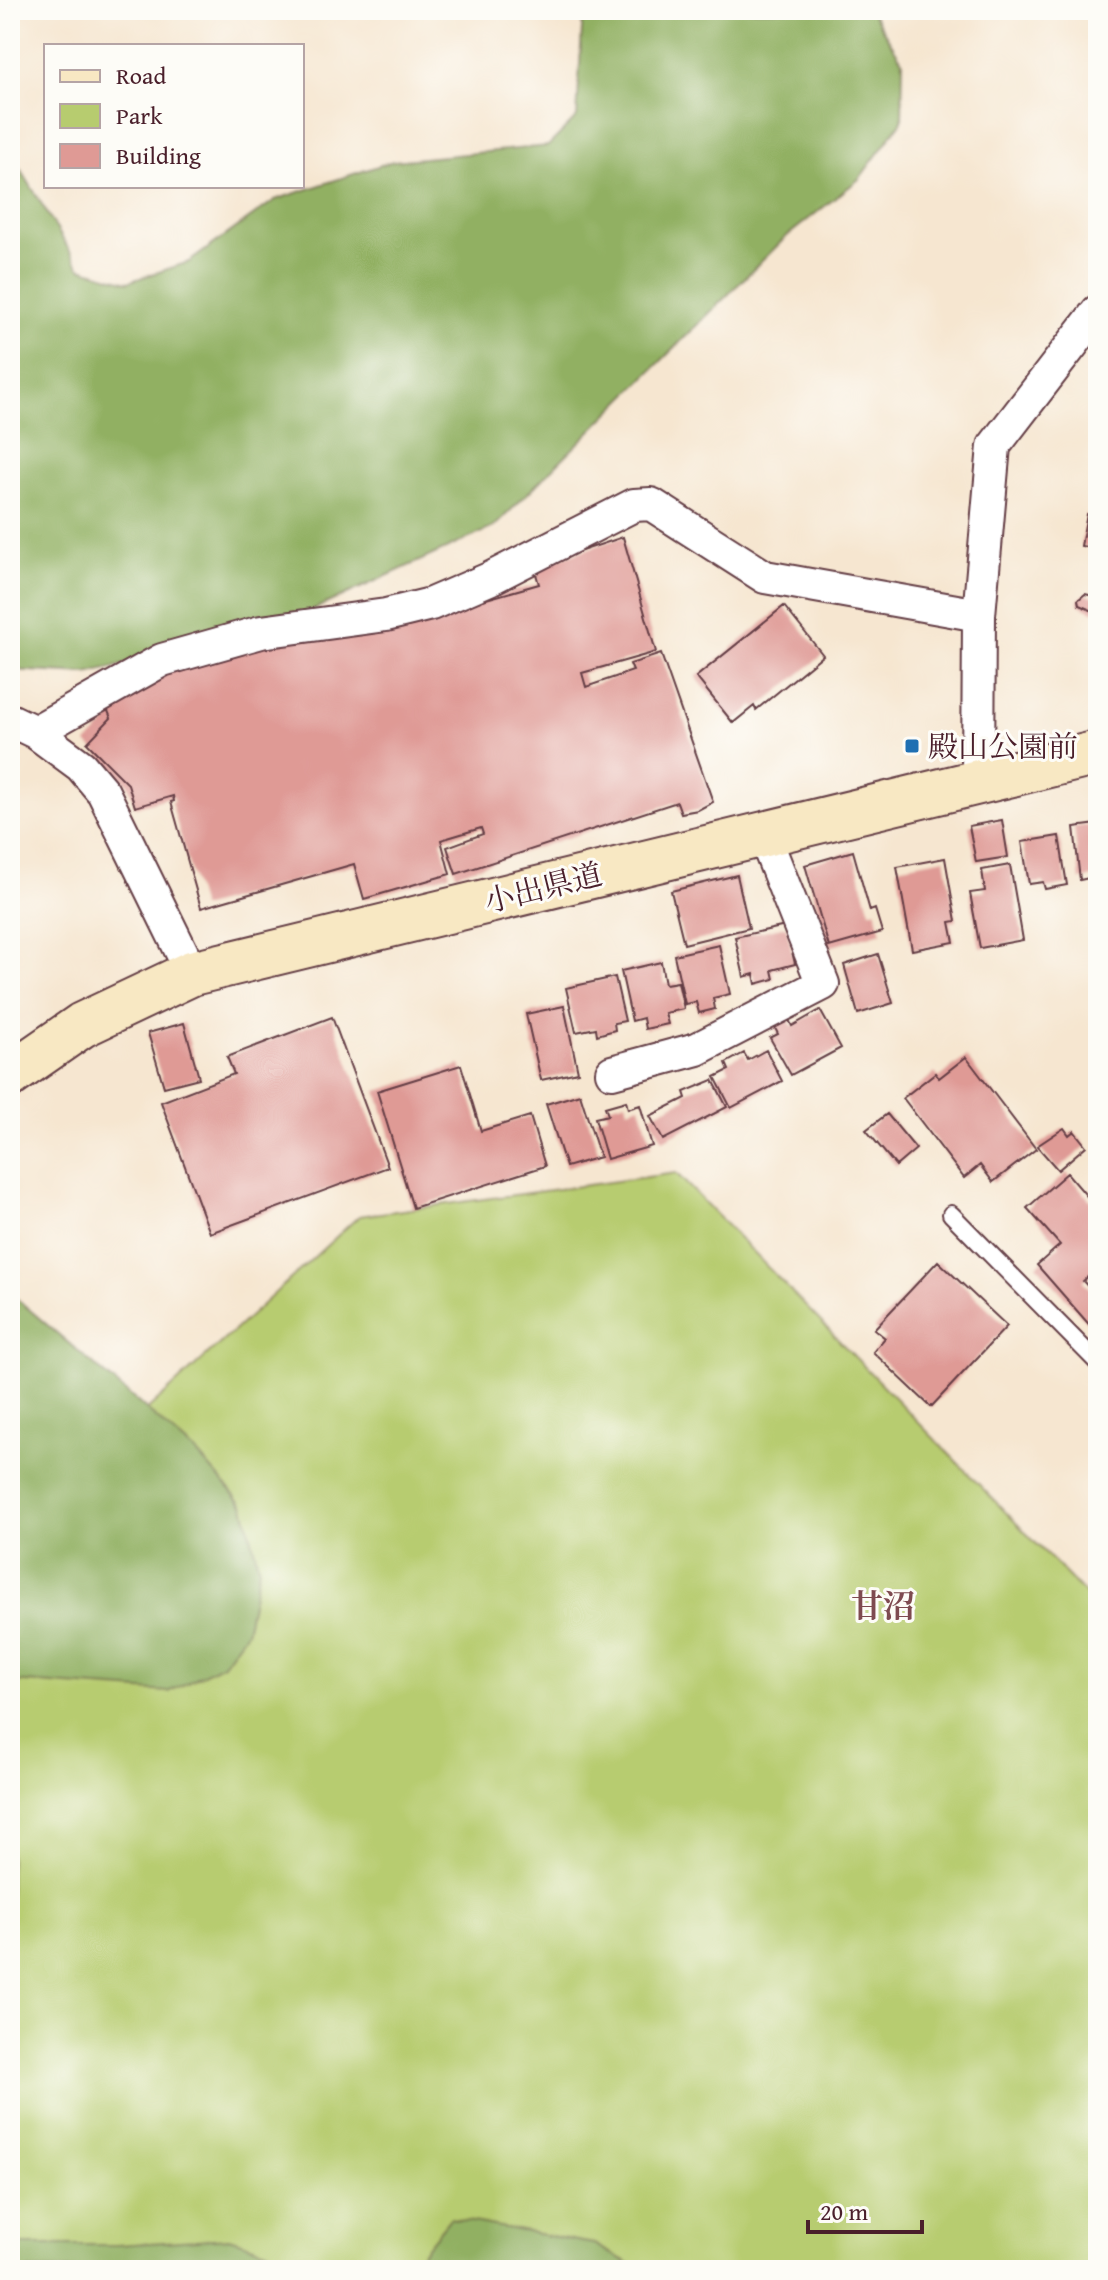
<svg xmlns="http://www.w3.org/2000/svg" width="1108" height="2280" font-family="'Gentium Book Plus','Noto Serif JP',serif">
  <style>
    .green { fill: #b7cc6f; stroke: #80764d; stroke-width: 2 }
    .forest { fill: #91b062; stroke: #6e6846; stroke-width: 2 }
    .building { fill: #df9a95 }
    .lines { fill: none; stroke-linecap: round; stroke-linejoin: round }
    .service-casing { stroke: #643d44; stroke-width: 20 }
    .minor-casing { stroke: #643d44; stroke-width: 36 }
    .secondary-casing { stroke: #643d44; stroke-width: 48 }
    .service { stroke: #fff; stroke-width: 16 }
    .minor { stroke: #fff; stroke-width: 32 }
    .secondary { stroke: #f8e8c3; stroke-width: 44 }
    .poi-dot { fill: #1f6fb2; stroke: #fdfcf7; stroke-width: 3 }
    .labels { text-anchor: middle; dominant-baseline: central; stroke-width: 6; stroke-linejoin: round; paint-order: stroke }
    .poi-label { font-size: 30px; fill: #4a1f2b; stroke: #fdfcf7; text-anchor: start }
    .street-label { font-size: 30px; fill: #4a1f2b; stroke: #fdfcf7 }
    .neighbourhood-label { font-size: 32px; font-weight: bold; fill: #7e4a50; stroke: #fdfcf7 }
  </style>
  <rect width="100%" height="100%" fill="#fdfcf7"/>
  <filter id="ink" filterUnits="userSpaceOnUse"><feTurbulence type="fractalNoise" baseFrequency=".0125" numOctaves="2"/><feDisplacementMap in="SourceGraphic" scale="16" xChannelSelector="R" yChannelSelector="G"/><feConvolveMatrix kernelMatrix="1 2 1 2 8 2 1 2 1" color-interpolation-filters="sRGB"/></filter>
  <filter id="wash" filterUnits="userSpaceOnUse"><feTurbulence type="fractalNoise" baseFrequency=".006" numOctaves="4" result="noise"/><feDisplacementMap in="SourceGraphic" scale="32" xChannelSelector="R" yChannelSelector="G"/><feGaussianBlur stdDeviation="1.8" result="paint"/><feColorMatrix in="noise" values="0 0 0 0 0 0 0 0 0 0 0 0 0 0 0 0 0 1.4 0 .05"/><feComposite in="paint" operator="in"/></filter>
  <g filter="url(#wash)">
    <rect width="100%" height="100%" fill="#f6e6d0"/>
    <!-- green -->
    <path class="green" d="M676 1173 1098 1607V2270H10V1519L45 1504 359 1216Z"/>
    <!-- forest -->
    <path class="forest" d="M583 10H870L903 62 902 121 859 179 786 237 494 527 275 627 87 674 10 670V151L80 268 128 282 189 262 275 200 393 161 548 146 577 117Z
      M10 1293 197 1453 244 1506 259 1569 246 1632 223 1664 169 1692 10 1681Z
      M450 2218 594 2244 641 2270H408Z
      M229 2238 329 2270H10V2245H116Z"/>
    <g id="blocks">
      <!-- building -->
      <path class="building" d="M1087 514 1098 517V549L1081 546Z
        M623 537 656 652 582 673 586 687 633 671 630 664 661 654 713 802 698 810 681 813 677 802 456 874 447 847 483 834 481 828 441 840 450 874 364 899 354 864 201 908 171 802 174 801 173 796 135 807 128 784 87 743 111 718 103 699 143 674 268 638 367 633 539 584 534 567Z
        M1085 594 1098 597V613L1079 605 1078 600Z
        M784 606 823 655 756 710 754 706 733 723 696 677Z
        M1002 820 1008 857 976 862 969 826Z
        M1098 824V876L1080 880 1074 827Z
        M1059 836 1067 885 1045 889 1043 882 1029 884 1022 842Z
        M853 851 870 911 875 909 882 932 829 947 805 865Z
        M945 858 956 921 950 922 954 942 912 950 897 867Z
        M1010 865 1023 940 980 948 970 893 985 891 982 870Z
        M737 875 749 928 684 944 671 891Z
        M786 926 795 964 772 970 774 979 756 984 754 974 744 977 735 937Z
        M719 945 730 994 713 998 715 1009 699 1013 696 1002 685 1004 674 955Z
        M878 954 893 1003 858 1014 844 965Z
        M661 962 665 984 678 982 684 1009 665 1013 668 1024 645 1029 643 1018 632 1021 621 971Z
        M615 977 625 1021 614 1023 615 1030 597 1035 596 1028 576 1032 566 988Z
        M564 1006 578 1072 541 1080 526 1014Z
        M820 1010 841 1048 791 1075 770 1038 778 1034 774 1026 788 1018 792 1026Z
        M332 1017 388 1167 210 1233 161 1102 234 1074 227 1057Z
        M184 1023 199 1078 164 1087 148 1033Z
        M766 1050 782 1081 731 1108 715 1077 729 1070 726 1063 744 1053 748 1060Z
        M966 1057 1036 1149 993 1182 980 1165 964 1178 903 1098 935 1073 939 1078Z
        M461 1065 481 1131 530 1116 545 1166 413 1208 377 1091Z
        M713 1080 727 1107 663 1140 650 1116 686 1098 684 1092Z
        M580 1094 600 1157 566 1167 546 1104Z
        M626 1101 628 1109 640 1105 652 1146 607 1159 595 1118 608 1115 605 1107Z
        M887 1114 916 1149 896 1166 866 1130Z
        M1064 1128 1069 1135 1074 1131 1086 1146 1058 1170 1037 1146Z
        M1067 1173 1098 1209V1280L1092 1273 1083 1281 1091 1290 1098 1283V1324L1093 1329 1037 1265 1060 1245 1027 1208Z
        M938 1261 1007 1326 931 1407 873 1352 885 1338 874 1329Z"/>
    </g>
  </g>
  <g filter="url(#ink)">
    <use href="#blocks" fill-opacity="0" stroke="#643d44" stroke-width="2"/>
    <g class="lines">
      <!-- service casing -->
      <g class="service-casing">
        <path id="service" d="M951 1214 1098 1363"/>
      </g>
      <!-- minor casing -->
      <g class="minor-casing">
        <path id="minor" d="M10 720 35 732 81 766 103 792 192 973
          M35 732 162 660 261 632 386 615 431 604 489 579 634 505 651 504 765 577 979 615
          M978 782 979 615 994 446 1098 311
          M612 1072 697 1049 823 984 763 833"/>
      </g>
      <!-- secondary casing -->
      <g class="secondary-casing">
        <path id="secondary" d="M10 1075 82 1025 192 973 1098 753"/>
      </g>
      <!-- service -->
      <use href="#service" class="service"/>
      <!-- minor -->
      <use href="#minor" class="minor"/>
      <!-- secondary -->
      <use href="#secondary" class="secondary"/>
    </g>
  </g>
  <!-- markers -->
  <rect class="poi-dot" x="904" y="738" width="16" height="16" rx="4"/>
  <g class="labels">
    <!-- poi labels -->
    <g class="poi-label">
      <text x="928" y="746">殿山公園前</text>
    </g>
    <!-- street labels -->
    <g class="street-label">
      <text transform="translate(543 887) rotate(-14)">小出県道</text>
    </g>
    <!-- neighbourhood labels -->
    <g class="neighbourhood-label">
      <text x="883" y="1605">甘沼</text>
    </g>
  </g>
  <!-- margin -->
  <rect width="1108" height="2280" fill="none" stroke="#fdfcf7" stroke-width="40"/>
  <!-- legend -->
  <rect x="44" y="44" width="260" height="144" fill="#fdfcf7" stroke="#b5a4a5" stroke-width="2"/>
  <rect x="60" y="70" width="40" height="12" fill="#f8e8c3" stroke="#b5a4a5" stroke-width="2"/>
  <text x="116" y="84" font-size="24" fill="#4a1f2b">Road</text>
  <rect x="60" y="104" width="40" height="24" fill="#b7cc6f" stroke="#b5a4a5" stroke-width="2"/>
  <text x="116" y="124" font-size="24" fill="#4a1f2b">Park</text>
  <rect x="60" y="144" width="40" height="24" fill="#df9a95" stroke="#b5a4a5" stroke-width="2"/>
  <text x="116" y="164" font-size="24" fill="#4a1f2b">Building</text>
  <!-- scale -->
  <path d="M808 2220v12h114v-12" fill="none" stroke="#4a1f2b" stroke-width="4"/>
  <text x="820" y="2220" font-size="24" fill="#4a1f2b" stroke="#fdfcf7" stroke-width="6" paint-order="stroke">20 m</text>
</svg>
